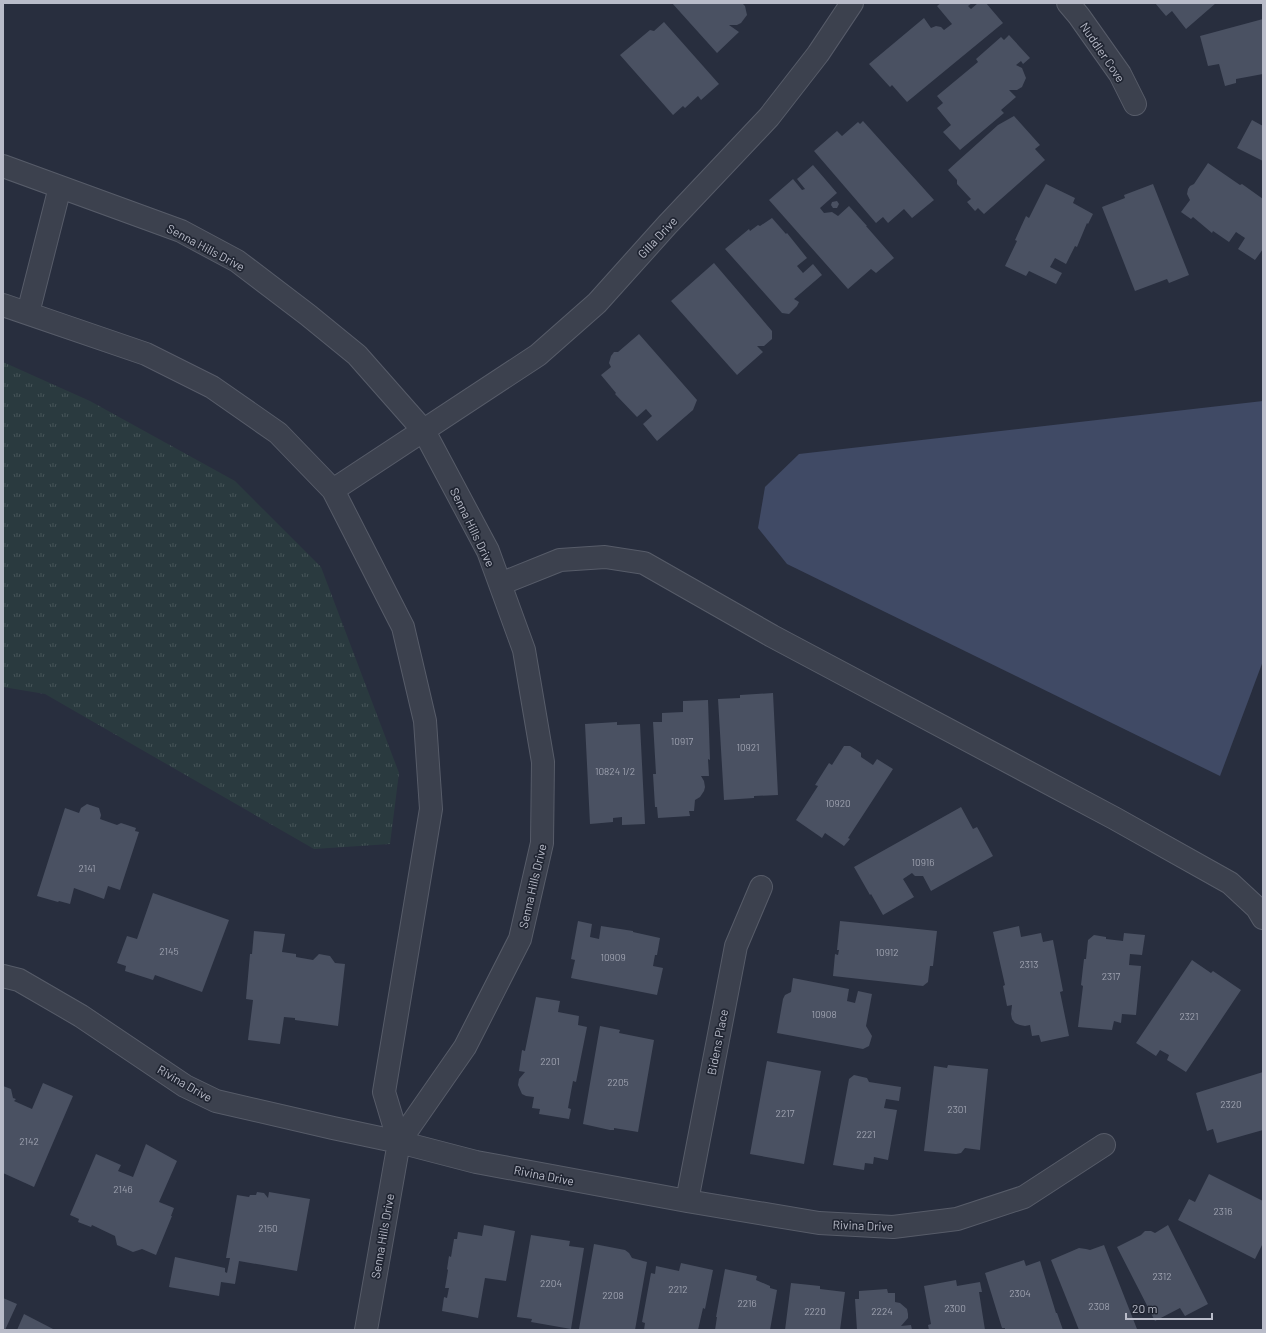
<svg xmlns="http://www.w3.org/2000/svg" width="1266" height="1333" font-family="Barlow,sans-serif">
  <style>
    .grass { fill: url(#grass-tufts) }
    .water { fill: #404a65 }
    .building { fill: #4a5162 }
    .lines { fill: none; stroke-linecap: round; stroke-linejoin: round }
    .minor-casing { stroke: #575c69; stroke-width: 24 }
    .minor { stroke: #3c414e; stroke-width: 22 }
    .labels { text-anchor: middle; dominant-baseline: central; stroke-width: 3.5; stroke-linejoin: round; paint-order: stroke }
    .number-label { font-size: 10px; fill: #9da1af }
    .street-label { font-size: 12px; fill: #b9bcc9; stroke: #212633 }
  </style>
  <defs>
    <pattern id="grass-tufts" width="24" height="20" patternUnits="userSpaceOnUse"><rect width="24" height="20" fill="#2a3a3f"/><path d="M3 7l-1-3M5 7V3M7 7l1-3M15 17l-1-3M17 17v-4M19 17l1-3" fill="none" stroke="#475559"/></pattern>
  </defs>
  <rect width="100%" height="100%" fill="#282e3e"/>
  <!-- grass -->
  <path class="grass" d="M3 362 90 401 235 481 321 567 399 773 390 844 314 849 45 694 3 687Z"/>
  <!-- water -->
  <path class="water" d="M1263 401V661L1220 776 787 564 758 528 765 487 799 454Z"/>
  <!-- building -->
  <path class="building" d="M672 3H742L745 6 747 15 741 23 737 25H729L739 32 717 53Z
    M941 3H972L968 6 971 9 978 3H986L1003 23 907 102 892 85 890 87 869 64 924 18 931 28 936 26 941 27 944 30 952 24 937 6Z
    M1155 3H1216L1186 29 1172 11 1166 16Z
    M1263 19V74L1236 79V83L1225 86 1219 64 1208 66 1200 36Z
    M664 22 719 84 701 100 698 96 685 108 683 106 673 115 620 55 650 30 654 31Z
    M1009 35 1030 58 1023 64 1021 61 1016 65 1022 68 1026 78 1022 87 1017 90H1009L1016 97 1001 110 1004 113 960 150 943 132 951 125 937 108 943 103 937 96 978 62 976 59 1001 37 1004 40Z
    M1014 116 1040 145 1035 149 1045 160 984 214 978 208 975 211 967 202 971 199 957 184V180L948 170 998 125Z
    M1252 120 1263 126V161L1237 148Z
    M863 121 934 200 912 218 904 209 888 223 883 217 876 223 814 151 837 131 842 136 858 122 860 124Z
    M1208 163 1240 185 1242 184 1263 199V249L1255 260 1238 249 1245 238 1236 232 1229 242 1213 231 1212 233 1193 217 1191 219 1181 212 1190 200 1187 194 1188 189 1190 186 1194 184Z
    M813 165 837 193 820 208 824 213 832 212 838 216 849 206 867 226H866L894 258 876 273 871 269 848 289 769 200 793 179 802 190 805 189 797 179Z
    M1046 184 1075 198 1073 203 1093 214 1088 224 1087 223 1077 247 1075 246 1066 264 1055 258 1050 267 1062 273 1056 284 1029 271 1026 276 1005 266 1017 241 1015 240 1026 216 1029 218Z
    M1153 184 1189 275 1169 283 1167 279 1135 291 1102 207 1125 198 1124 195Z
    M837 201 839 204 837 208H833L831 205 832 202Z
    M772 218 786 234 787 233 807 258 797 266 803 273 813 264 822 275 794 299 799 302 797 306 789 314 782 313 725 249 749 229 750 231 758 225 760 226Z
    M714 263 772 331V339L764 346H757L763 352 737 375 671 301Z
    M639 334 697 400 693 410 657 441 643 424 652 416 646 409 637 417 615 394 616 393 601 375 611 367 609 363 611 356 614 352H618Z
    M773 693 778 795 754 796V798L724 800 718 699 740 698V695Z
    M708 700 710 760 708 759 709 776H701L704 781 705 787 704 791 700 797 695 800 694 811H689L690 816 658 818 657 807H655L653 774H656L653 722H662V713L683 712V701Z
    M617 722V725L640 724 645 824 622 825V817L613 818V822L590 824 585 724Z
    M844 746H850L861 753V757L873 765 877 759 893 769 848 838 850 839 844 846 825 833 822 838 796 820 818 786 815 785 829 763 832 765Z
    M87 804 99 808 101 815 100 819 117 825 121 823 136 828 135 831 139 832 120 890 108 886 104 899 74 888 70 904 59 901 58 902 37 896 65 808 79 813 81 808Z
    M961 807 973 829 977 827 993 856 931 891 923 876H915L912 873 903 879 914 897 883 915 871 894 870 895 854 867Z
    M153 893 229 920 202 992 155 975 153 980 125 971 126 966 117 963 127 936 137 939Z
    M578 921 592 924 590 937 599 939 601 926 633 931V932L660 938 657 955H655L653 966 663 968 657 995 571 978 575 960 571 959Z
    M840 921 937 931 933 966H930L928 982 923 986 833 976 835 954 838 955 839 950H837Z
    M1019 926 1021 937 1041 933 1043 942 1053 940 1063 991 1060 992 1069 1036 1041 1042 1039 1035 1032 1036 1030 1025 1025 1026 1020 1025 1015 1023 1012 1019 1011 1014 1012 1005 1007 1006 1003 986 1005 985 993 932Z
    M254 931 285 934 282 952 296 954V957L313 960 319 954 330 956 335 963 345 964 338 1026 295 1020V1018L284 1017 280 1044 248 1040 253 1000 246 999 250 954H252Z
    M1124 933 1145 935 1142 955 1130 954 1129 965 1141 966 1136 1015 1122 1014 1121 1023 1114 1021 1112 1030 1078 1027 1083 986 1081 985 1084 959H1086L1088 940 1094 935 1106 937V939L1123 941Z
    M1192 960 1211 973 1213 971 1241 990 1186 1072 1167 1060 1169 1055 1160 1050 1156 1056 1136 1043Z
    M793 978 849 989 847 1001 855 1003 858 991 872 994 866 1026 872 1036 869 1046 863 1049 777 1033 783 999 785 995 791 992Z
    M536 997 560 1001 558 1012 579 1016 578 1025 587 1027 576 1082 573 1081 568 1108 571 1109 569 1119 539 1114 540 1109 532 1108 534 1097 526 1096 522 1094 518 1085 519 1079 525 1072 519 1071 522 1050 525 1051Z
    M600 1026 620 1030 619 1033 654 1040 638 1132 614 1128V1130H610L583 1124Z
    M767 1061 821 1071 804 1164 750 1154Z
    M948 1065 988 1069 980 1150 965 1148 961 1153 956 1154 924 1151 934 1066 947 1068Z
    M1263 1072V1130L1217 1143 1213 1129 1207 1131 1196 1093Z
    M854 1075 867 1078 869 1082 901 1087 899 1101 886 1099 884 1108 897 1110 888 1160 874 1157 873 1164 865 1163 864 1170 833 1165 849 1079Z
    M43 1083 73 1096 34 1187 3 1173V1086L11 1089 13 1098 16 1099 14 1101 32 1109Z
    M146 1144 177 1161 159 1202 174 1208 171 1216H172L156 1255 142 1249 133 1252 117 1245 115 1236 92 1225 91 1227 78 1222 79 1219 70 1215 96 1154 121 1165 118 1171 133 1177Z
    M1209 1174 1263 1201V1243L1255 1259 1178 1220 1189 1199 1195 1202Z
    M257 1192 264 1193 268 1198 269 1192 310 1199 297 1271 239 1261 235 1284 221 1282 219 1296 169 1287 175 1257 225 1268V1272L227 1273 230 1258H226L237 1195 249 1197 250 1195H256Z
    M484 1225 515 1231 506 1281 485 1278 478 1318 442 1311 444 1297 447 1298 449 1288H445L448 1270 447 1269 449 1256 451 1257 454 1239H457L458 1232 482 1236Z
    M1168 1225 1208 1304 1185 1316 1180 1308 1155 1321 1117 1247 1141 1235 1145 1231H1151L1155 1233Z
    M531 1235 570 1241 569 1246 584 1248 571 1329 531 1322 532 1319 517 1317Z
    M594 1244 625 1250 629 1253 632 1258 647 1262 635 1330H585L579 1329Z
    M1104 1245 1137 1329 1135 1330H1079L1051 1260 1079 1248 1086 1249 1090 1250Z
    M1024 1260 1026 1266 1040 1261 1056 1313H1057L1063 1330H1005V1328H1002L985 1273Z
    M681 1263 713 1270 705 1309 703 1308 698 1330H644L645 1323 642 1322 651 1273 655 1274 656 1266 679 1271Z
    M725 1269 757 1276 756 1280 770 1286V1288L777 1290 770 1330H715L717 1317H716Z
    M956 1280 957 1286 980 1282 982 1292H979L985 1330H929L928 1325 931 1324 924 1286Z
    M791 1283 820 1286V1289L845 1292 840 1330H785Z
    M887 1289 888 1293H895V1302L900 1303 907 1309 908 1314V1318L901 1326 911 1325 912 1330H857L855 1299H859V1291Z
    M3 1298 17 1304 5 1330H3Z
    M24 1314 55 1330H17Z"/>
  <g class="lines">
    <!-- minor casing -->
    <g class="minor-casing">
      <path id="minor" d="M1068 3 1079 16 1120 74 1135 104
        M3 166 181 231 237 261 308 315 357 355 424 431 488 551 524 650 543 762 542 843 520 939 465 1047 399 1142 366 1330
        M3 305 146 354 212 387 278 433 333 490 403 627 425 721 431 809 384 1092 399 1142
        M28 313 60 187
        M333 490 538 355 597 303 667 225 769 117 818 54 852 3
        M500 584 560 560 605 557 644 563 772 636 1114 818 1230 883 1257 908 1263 918
        M3 976 19 980 81 1016 185 1086 216 1101 333 1128 399 1142 476 1162 687 1201 819 1223 893 1227 957 1219 1024 1197 1104 1145
        M687 1201 736 946 761 887"/>
    </g>
    <!-- minor -->
    <use href="#minor" class="minor"/>
  </g>
  <g class="labels">
    <!-- number labels -->
    <g class="number-label">
      <text x="682" y="741">10917</text>
      <text x="748" y="747">10921</text>
      <text x="615" y="771">10824 1/2</text>
      <text x="838" y="803">10920</text>
      <text x="923" y="862">10916</text>
      <text x="87" y="868">2141</text>
      <text x="169" y="951">2145</text>
      <text x="887" y="952">10912</text>
      <text x="613" y="957">10909</text>
      <text x="1029" y="964">2313</text>
      <text x="1111" y="976">2317</text>
      <text x="824" y="1014">10908</text>
      <text x="1189" y="1016">2321</text>
      <text x="550" y="1061">2201</text>
      <text x="618" y="1082">2205</text>
      <text x="1231" y="1104">2320</text>
      <text x="957" y="1109">2301</text>
      <text x="785" y="1113">2217</text>
      <text x="866" y="1134">2221</text>
      <text x="29" y="1141">2142</text>
      <text x="123" y="1189">2146</text>
      <text x="1223" y="1211">2316</text>
      <text x="268" y="1228">2150</text>
      <text x="1162" y="1276">2312</text>
      <text x="551" y="1283">2204</text>
      <text x="678" y="1289">2212</text>
      <text x="1020" y="1293">2304</text>
      <text x="613" y="1295">2208</text>
      <text x="747" y="1303">2216</text>
      <text x="1099" y="1306">2308</text>
      <text x="955" y="1308">2300</text>
      <text x="815" y="1311">2220</text>
      <text x="882" y="1311">2224</text>
    </g>
    <!-- street labels -->
    <g class="street-label">
      <text transform="translate(1103 52) rotate(56)">Nuddler Cove</text>
      <text transform="translate(657 237) rotate(-47)">Gilla Drive</text>
      <text transform="translate(206 247) rotate(28)">Senna Hills Drive</text>
      <text transform="translate(473 527) rotate(64)">Senna Hills Drive</text>
      <text transform="translate(532 886) rotate(-77)">Senna Hills Drive</text>
      <text transform="translate(717 1042) rotate(-79)">Bidens Place</text>
      <text transform="translate(185 1083) rotate(30)">Rivina Drive</text>
      <text transform="translate(544 1175) rotate(11)">Rivina Drive</text>
      <text transform="translate(863 1225) rotate(2)">Rivina Drive</text>
      <text transform="translate(382 1236) rotate(-80)">Senna Hills Drive</text>
    </g>
  </g>
  <!-- border -->
  <rect width="1266" height="1333" fill="none" stroke="#b9bcc9" stroke-width="8"/>
  <!-- scale -->
  <path d="M1126 1313v6h86v-6" fill="none" stroke="#b9bcc9" stroke-width="2"/>
  <text x="1132" y="1313" font-size="12" fill="#b9bcc9" stroke="#212633" stroke-width="3" paint-order="stroke">20 m</text>
</svg>
